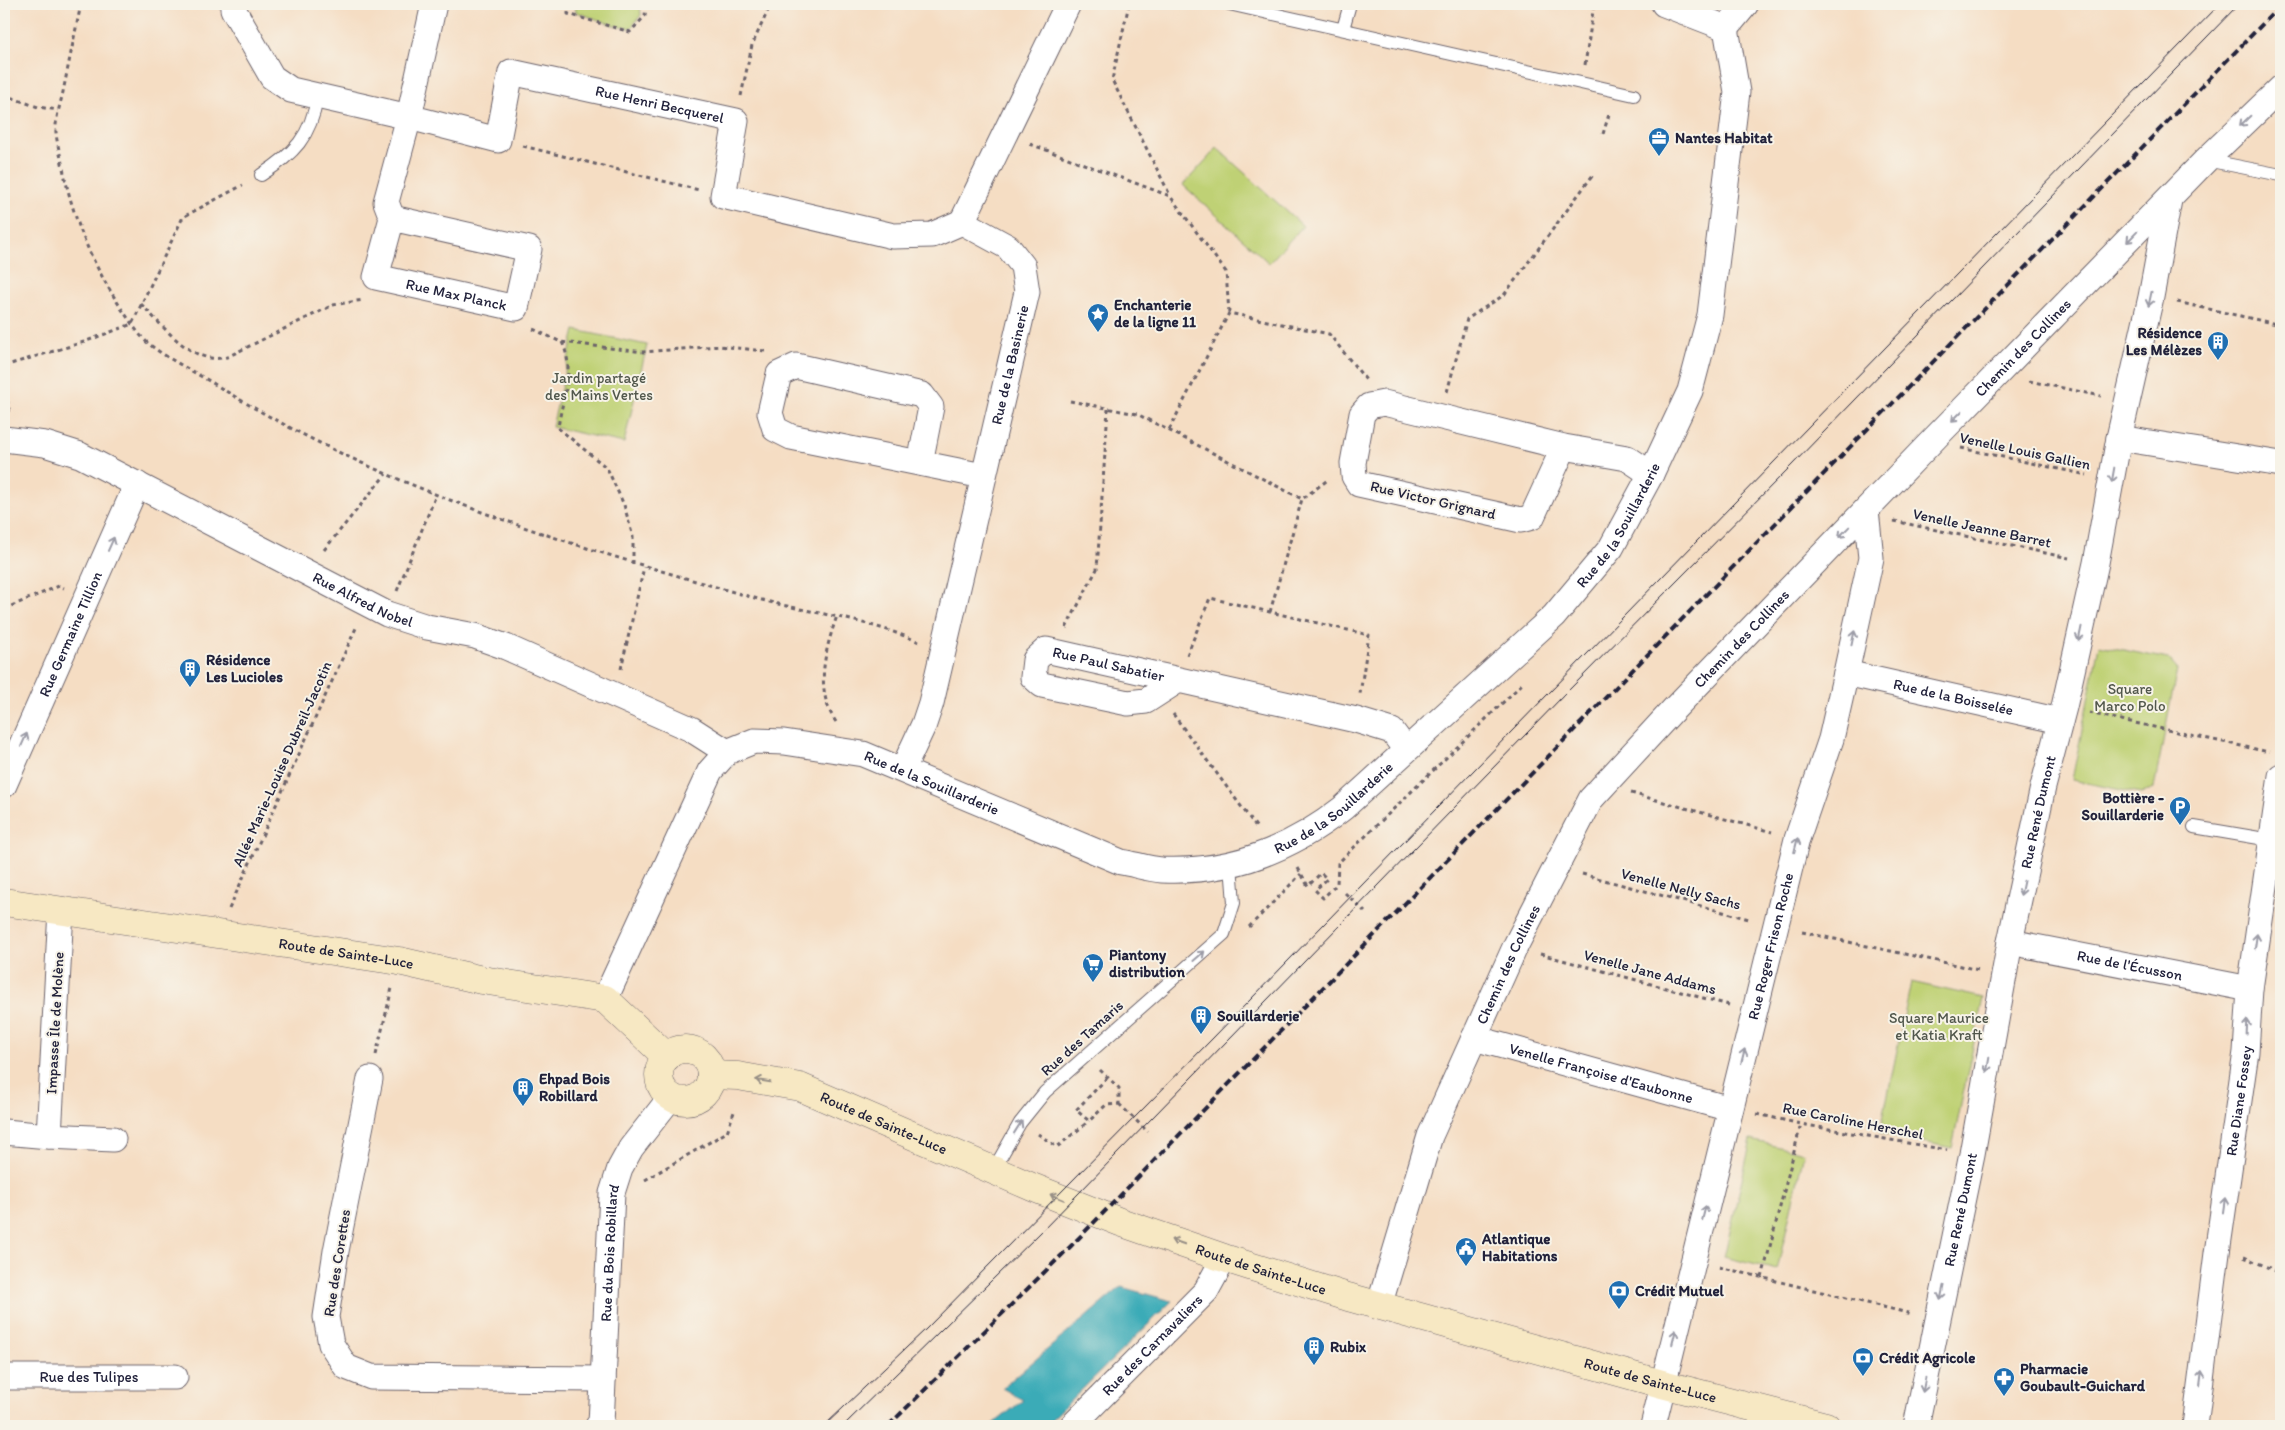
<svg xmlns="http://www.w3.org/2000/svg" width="2285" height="1430" font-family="Itim,sans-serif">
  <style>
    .green { fill: #bfd174; stroke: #707a58 }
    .water { fill: #3babb7; stroke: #2e6679 }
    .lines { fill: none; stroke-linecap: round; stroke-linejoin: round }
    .lane-casing { stroke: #6c636b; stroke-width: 14 }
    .street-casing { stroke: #6c636b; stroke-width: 27 }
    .secondary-casing { stroke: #6c636b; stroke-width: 29 }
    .path { stroke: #6c636b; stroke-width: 3; stroke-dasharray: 4 4; stroke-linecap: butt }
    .lane { stroke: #fff; stroke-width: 12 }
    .street { stroke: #fff; stroke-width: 25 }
    .secondary { stroke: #f7e8c3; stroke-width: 28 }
    .tram { stroke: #22223b; stroke-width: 1 }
    .rail { stroke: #22223b; stroke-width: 4; stroke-dasharray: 8 4; stroke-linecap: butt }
    .oneway { stroke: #9c9ca7 }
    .oneway2 { stroke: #978f86 }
    .labels { text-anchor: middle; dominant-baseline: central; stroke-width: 4; stroke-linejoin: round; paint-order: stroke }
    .street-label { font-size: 15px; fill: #22223b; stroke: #f7f3e8 }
    .poi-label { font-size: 15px; font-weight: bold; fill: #22223b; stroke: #f7f3e8; text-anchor: start }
    .park-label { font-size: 15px; fill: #51574c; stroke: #f7f3e8 }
  </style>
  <rect width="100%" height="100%" fill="#f7f3e8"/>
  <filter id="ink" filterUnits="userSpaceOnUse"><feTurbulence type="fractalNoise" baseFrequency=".02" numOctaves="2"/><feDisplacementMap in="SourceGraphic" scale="10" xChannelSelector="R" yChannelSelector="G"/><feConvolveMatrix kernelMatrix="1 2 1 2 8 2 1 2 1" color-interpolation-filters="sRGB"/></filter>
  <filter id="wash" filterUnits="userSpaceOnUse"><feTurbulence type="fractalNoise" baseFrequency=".0096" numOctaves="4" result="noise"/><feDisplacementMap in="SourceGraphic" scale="20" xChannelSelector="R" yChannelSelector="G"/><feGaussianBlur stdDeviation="1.12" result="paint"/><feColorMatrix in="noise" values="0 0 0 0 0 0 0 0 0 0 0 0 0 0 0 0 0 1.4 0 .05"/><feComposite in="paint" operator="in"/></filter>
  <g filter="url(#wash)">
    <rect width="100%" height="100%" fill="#f5ddc3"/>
    <!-- green -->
    <path class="green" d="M575 4H640L641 15 631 28 619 27 576 12Z
      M1217 148 1303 226 1269 263 1183 185Z
      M575 330 647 345 624 443 552 427Z
      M2099 645 2168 659 2177 669 2154 788 2141 794 2072 780Z
      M1911 982 1983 998 1952 1148 1880 1133Z
      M1751 1140 1804 1153 1777 1270 1724 1257Z"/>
    <!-- water -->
    <path class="water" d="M1121 1287 1172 1301 1045 1426H991L1023 1400 1002 1388Z"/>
  </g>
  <g filter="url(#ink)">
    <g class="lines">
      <!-- lane casing -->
      <g class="lane-casing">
        <path id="lane" d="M1229 4 1634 95
          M1343 29 1350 4
          M2206 160 2281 175
          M261 175C294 154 311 136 317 98
          M2194 827 2271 840
          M994 1169 1020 1123 1045 1092 1224 934 1234 903 1231 865"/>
      </g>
      <!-- street casing -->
      <g class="street-casing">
        <g id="street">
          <path id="s1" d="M434 4 409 117 498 140 511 72 736 121 723 196 893 236 932 235 962 222"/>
          <path d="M1664 4 1726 28"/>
          <path id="s2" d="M233 9 272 77 291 90 409 117 386 202 392 218 376 277 516 308 529 249 392 218"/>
          <path d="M1726 28 1746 4"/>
          <path d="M2119 438 2281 464"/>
          <path id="s3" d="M4 439 45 444 80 455 387 614 427 627 475 636 506 647 691 729 727 752"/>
          <path d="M1564 447 1532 517 1521 520 1359 484 1354 476 1353 463 1362 414 1369 406 1384 403 1564 447 1627 458 1651 474"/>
          <path d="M920 463 931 407 922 395 796 366 779 374 770 413 775 429 791 437 983 476"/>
          <path id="s4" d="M1846 673 2060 721"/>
          <path id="s5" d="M1177 681 1146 701 1128 703 1042 685 1033 677 1035 660 1046 650 1356 720 1392 731 1406 750"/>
          <path id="s6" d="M903 769 924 724 931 703 1027 292 1023 266 1008 247 962 222 1068 4"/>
          <path id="s7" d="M4 785 137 484"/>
          <path d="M61 910 49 1136 113 1139"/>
          <path id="s8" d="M2010 942 2250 989"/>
          <path id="s9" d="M605 999 710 771 727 752 754 741 784 742 863 754 1121 862C1134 864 1148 869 1162 870 1230 873 1290 850 1343 808L1554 616 1611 548 1651 474 1690 391 1710 315 1737 92 1726 28"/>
          <path id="s10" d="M1474 1038 1730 1109"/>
          <path d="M370 1079 336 1251 326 1317 331 1344 346 1367 371 1377 603 1379"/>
          <path d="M4 1132 49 1136"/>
          <path id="s11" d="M1379 1306 1430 1136 1516 945 1591 799 1674 709 1935 438 2206 160 2281 88"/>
          <path id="s12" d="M4 1377H175"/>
          <path id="s13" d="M598 1426 601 1424 612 1193 620 1168 631 1148 671 1097"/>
          <path id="s14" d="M1072 1426 1206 1291 1224 1258"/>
          <path id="s15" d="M1653 1426 1797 839 1831 739 1846 673 1871 558 1866 510"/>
          <path id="s16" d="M1916 1426 1972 1154 2010 942 2043 787 2064 707 2096 563 2119 438 2151 297 2169 200"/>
          <path id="s17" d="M2195 1426 2217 1253 2246 1052 2250 989 2281 776"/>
        </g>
      </g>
      <!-- secondary casing -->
      <g class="secondary-casing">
        <g id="secondary">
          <path id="s18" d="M4 902 399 961 482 980 605 999 667 1057"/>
          <circle cx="685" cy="1075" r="26"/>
          <path id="s19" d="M711 1075 738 1076 800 1087 1032 1187 1120 1222 1224 1258 1348 1297 1662 1384 1826 1426"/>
        </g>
      </g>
      <!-- path -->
      <path class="path" d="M81 4C75 33 69 62 63 92 60 106 55 119 56 133 57 143 60 153 62 163 73 221 91 262 123 311 131 322 139 336 149 344 169 360 195 372 216 385 380 488 566 544 751 597 807 613 865 618 919 642
        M568 4V14L630 32 645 16 646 4
        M1129 4 1112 80 1170 195
        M1585 65 1594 4
        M4 95 38 107 58 110
        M741 96 752 45 771 4
        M1603 134 1610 111
        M1030 144 1170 196 1226 272 1229 313
        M523 146 699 190
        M2177 302 2281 325
        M141 304C159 322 185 355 211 358 216 359 222 358 227 357L333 305 363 300
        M533 329 561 342 643 352 719 346 765 351
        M562 342C576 372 562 397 558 428L607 468 624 505 633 537V564
        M4 366 84 342 132 324 183 217 243 185
        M2029 381 2101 396
        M4 384 10 414
        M1447 392 1467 319 1504 295 1593 175
        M1070 401 1137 414 1302 499 1329 479
        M1169 430 1229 313 1329 334 1366 380
        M1961 448 2087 475
        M1894 521 2069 558
        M324 550 386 474
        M397 591 436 495
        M4 609 59 586 64 588
        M1270 612 1302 499
        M1066 628 1097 569 1108 409
        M1187 655 1210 598 1369 635 1360 694
        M621 669 644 567
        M2089 713 2269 752
        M1173 714 1257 828
        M836 722C814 690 825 650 837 616
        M1631 793 1772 832
        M1298 868 1308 886 1321 873 1327 879 1315 890 1323 898 1337 884 1338 863 1523 683
        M1582 874 1749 919
        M1345 893 1365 912
        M229 909 356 628
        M1249 927 1301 874
        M1802 932 1979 970
        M1540 954 1729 1005
        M376 1055 392 988
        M1100 1070 1119 1088V1104
        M1107 1078 1076 1110 1089 1121 1106 1105 1119 1104
        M1119 1104 1148 1132
        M1757 1114 1801 1124 1947 1150
        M1038 1134 1057 1147 1089 1121
        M645 1180 727 1132 735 1109
        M2244 1257 2281 1273
        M1719 1267 1912 1314
        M1762 1278 1801 1124"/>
      <!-- lane -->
      <use href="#lane" class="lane"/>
      <!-- street -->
      <use href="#street" class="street"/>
      <!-- secondary -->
      <use href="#secondary" class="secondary"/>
      <!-- tram -->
      <path class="tram" d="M824 1426 926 1329 1213 1038 2220 4
        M843 1426 1040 1233 1566 693 1791 466 2239 4"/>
      <!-- rail -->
      <path class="rail" d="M888 1426 1071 1246 2281 5"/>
    </g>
    <!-- one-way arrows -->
    <defs><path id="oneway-shaft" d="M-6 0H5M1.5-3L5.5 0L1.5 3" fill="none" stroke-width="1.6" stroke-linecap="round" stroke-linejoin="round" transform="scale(1.25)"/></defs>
    <g class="oneway">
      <use href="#oneway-shaft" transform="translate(2245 121) rotate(136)"/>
      <use href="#oneway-shaft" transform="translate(2132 237) rotate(134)"/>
      <use href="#oneway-shaft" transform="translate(2150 299) rotate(102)"/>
      <use href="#oneway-shaft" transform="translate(1957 416) rotate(135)"/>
      <use href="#oneway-shaft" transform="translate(2113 475) rotate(100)"/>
      <use href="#oneway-shaft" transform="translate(1844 532) rotate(134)"/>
      <use href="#oneway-shaft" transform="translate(111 544) rotate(-66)"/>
      <use href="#oneway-shaft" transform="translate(2080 634) rotate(102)"/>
      <use href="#oneway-shaft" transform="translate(1853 638) rotate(-78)"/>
      <use href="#oneway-shaft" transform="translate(24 740) rotate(-66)"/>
      <use href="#oneway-shaft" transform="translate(1796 845) rotate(-76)"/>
      <use href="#oneway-shaft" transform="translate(2022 888) rotate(102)"/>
      <use href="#oneway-shaft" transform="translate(2256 941) rotate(-82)"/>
      <use href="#oneway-shaft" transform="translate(1199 956) rotate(-41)"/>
      <use href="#oneway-shaft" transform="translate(2247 1027) rotate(-87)"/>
      <use href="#oneway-shaft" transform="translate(1743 1056) rotate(-76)"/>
      <use href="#oneway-shaft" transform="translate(1988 1065) rotate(100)"/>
      <use href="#oneway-shaft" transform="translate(1018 1127) rotate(-58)"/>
      <use href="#oneway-shaft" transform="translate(2224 1205) rotate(-82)"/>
      <use href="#oneway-shaft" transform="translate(1704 1213) rotate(-76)"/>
      <use href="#oneway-shaft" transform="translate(1942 1293) rotate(102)"/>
      <use href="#oneway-shaft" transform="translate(1674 1337) rotate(-76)"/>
      <use href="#oneway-shaft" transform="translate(2201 1378) rotate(-83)"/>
      <use href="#oneway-shaft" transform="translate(1924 1385) rotate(101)"/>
    </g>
    <g class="oneway2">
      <use href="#oneway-shaft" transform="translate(763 1081) rotate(-170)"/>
      <use href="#oneway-shaft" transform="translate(1057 1197) rotate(-158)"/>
      <use href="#oneway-shaft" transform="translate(1178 1242) rotate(-161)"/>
    </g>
  </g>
  <!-- icons -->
  <defs>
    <g id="office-pin" transform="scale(1.125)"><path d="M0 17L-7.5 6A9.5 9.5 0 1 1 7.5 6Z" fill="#1f6fb2" stroke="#f7f3e8"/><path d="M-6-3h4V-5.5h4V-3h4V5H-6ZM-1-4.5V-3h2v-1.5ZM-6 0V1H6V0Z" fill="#fff"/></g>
    <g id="sight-pin" transform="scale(1.125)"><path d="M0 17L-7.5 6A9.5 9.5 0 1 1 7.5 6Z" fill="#1f6fb2" stroke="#f7f3e8"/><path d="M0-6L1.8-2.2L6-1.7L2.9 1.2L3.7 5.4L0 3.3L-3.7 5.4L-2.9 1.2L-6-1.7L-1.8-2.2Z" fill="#fff"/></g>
    <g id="building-pin" transform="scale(1.125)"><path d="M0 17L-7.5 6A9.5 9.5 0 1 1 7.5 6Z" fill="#1f6fb2" stroke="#f7f3e8"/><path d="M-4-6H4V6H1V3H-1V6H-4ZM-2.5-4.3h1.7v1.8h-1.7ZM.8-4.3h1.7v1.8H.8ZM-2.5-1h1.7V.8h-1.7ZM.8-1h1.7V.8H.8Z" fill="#fff"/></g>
    <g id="parking-pin" transform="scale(1.125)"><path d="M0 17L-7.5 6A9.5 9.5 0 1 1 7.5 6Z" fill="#1f6fb2" stroke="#f7f3e8"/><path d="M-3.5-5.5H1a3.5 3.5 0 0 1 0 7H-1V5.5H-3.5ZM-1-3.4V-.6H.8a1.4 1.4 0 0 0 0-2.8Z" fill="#fff"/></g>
    <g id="supermarket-pin" transform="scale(1.125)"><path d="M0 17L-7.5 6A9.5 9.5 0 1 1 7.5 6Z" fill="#1f6fb2" stroke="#f7f3e8"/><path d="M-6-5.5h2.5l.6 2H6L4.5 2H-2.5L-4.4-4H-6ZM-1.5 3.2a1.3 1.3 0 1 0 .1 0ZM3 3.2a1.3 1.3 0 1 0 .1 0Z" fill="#fff"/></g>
    <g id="civic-pin" transform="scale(1.125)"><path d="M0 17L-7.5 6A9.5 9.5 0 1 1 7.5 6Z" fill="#1f6fb2" stroke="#f7f3e8"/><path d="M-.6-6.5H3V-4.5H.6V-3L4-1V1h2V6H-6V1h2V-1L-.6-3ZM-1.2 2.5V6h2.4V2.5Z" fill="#fff"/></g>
    <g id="bank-pin" transform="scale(1.125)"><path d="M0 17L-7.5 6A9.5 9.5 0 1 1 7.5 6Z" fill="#1f6fb2" stroke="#f7f3e8"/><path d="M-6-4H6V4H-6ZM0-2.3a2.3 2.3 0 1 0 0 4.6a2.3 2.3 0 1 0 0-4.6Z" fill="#fff"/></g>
    <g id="pharmacy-pin" transform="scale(1.125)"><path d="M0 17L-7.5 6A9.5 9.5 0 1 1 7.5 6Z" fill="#1f6fb2" stroke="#f7f3e8"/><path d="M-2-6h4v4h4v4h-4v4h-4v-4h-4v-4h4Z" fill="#fff"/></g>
  </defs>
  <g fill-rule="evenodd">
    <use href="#office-pin" x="1659" y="138"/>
    <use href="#sight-pin" x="1098" y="314"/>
    <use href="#building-pin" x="2218" y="342"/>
    <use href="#building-pin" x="190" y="669"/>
    <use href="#parking-pin" x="2180" y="807"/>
    <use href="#supermarket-pin" x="1093" y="964"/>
    <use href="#building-pin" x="1201" y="1016"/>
    <use href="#building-pin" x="523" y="1088"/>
    <use href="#civic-pin" x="1466" y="1248"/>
    <use href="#bank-pin" x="1619" y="1291"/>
    <use href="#building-pin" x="1314" y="1347"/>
    <use href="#bank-pin" x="1863" y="1358"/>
    <use href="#pharmacy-pin" x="2004" y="1378"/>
  </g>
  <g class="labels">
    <!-- street labels -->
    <g class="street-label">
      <text stroke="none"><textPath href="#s1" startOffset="429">Rue Henri Becquerel</textPath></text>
      <text stroke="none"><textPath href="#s2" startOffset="471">Rue Max Planck</textPath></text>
      <text stroke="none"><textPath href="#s11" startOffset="1176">Chemin des Collines</textPath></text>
      <text stroke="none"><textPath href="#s6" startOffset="419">Rue de la Basinerie</textPath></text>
      <text transform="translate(2025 451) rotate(12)">Venelle Louis Gallien</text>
      <text transform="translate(1433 500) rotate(13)">Rue Victor Grignard</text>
      <text stroke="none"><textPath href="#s9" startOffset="1330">Rue de la Souillarderie</textPath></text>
      <text transform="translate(1982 528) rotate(12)">Venelle Jeanne Barret</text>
      <text stroke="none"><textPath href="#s3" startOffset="396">Rue Alfred Nobel</textPath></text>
      <text stroke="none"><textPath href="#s7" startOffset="165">Rue Germaine Tillion</textPath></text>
      <text stroke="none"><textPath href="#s11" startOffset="771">Chemin des Collines</textPath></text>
      <text stroke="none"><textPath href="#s5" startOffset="251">Rue Paul Sabatier</textPath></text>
      <text stroke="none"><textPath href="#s4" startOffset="110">Rue de la Boisselée</textPath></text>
      <text transform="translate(282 764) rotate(-66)">Allée Marie-Louise Dubreil-Jacotin</text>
      <text stroke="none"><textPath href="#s9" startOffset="490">Rue de la Souillarderie</textPath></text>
      <text stroke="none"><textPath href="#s9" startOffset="925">Rue de la Souillarderie</textPath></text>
      <text stroke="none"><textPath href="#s16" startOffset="626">Rue René Dumont</textPath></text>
      <text transform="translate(1681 889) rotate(15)">Venelle Nelly Sachs</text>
      <text stroke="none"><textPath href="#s15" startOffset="494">Rue Roger Frison Roche</textPath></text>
      <text stroke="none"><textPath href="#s18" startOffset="346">Route de Sainte-Luce</textPath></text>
      <text stroke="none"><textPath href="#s11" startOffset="366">Chemin des Collines</textPath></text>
      <text stroke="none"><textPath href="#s8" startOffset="122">Rue de l'Écusson</textPath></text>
      <text transform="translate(1650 972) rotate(15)">Venelle Jane Addams</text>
      <text transform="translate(55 1023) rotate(-87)">Impasse Île de Molène</text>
      <text transform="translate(1082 1038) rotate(-42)">Rue des Tamaris</text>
      <text stroke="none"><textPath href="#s10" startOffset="132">Venelle Françoise d'Eaubonne</textPath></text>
      <text stroke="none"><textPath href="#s17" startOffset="328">Rue Diane Fossey</textPath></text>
      <text transform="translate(1853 1121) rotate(11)">Rue Caroline Herschel</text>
      <text stroke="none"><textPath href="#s19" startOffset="181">Route de Sainte-Luce</textPath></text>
      <text stroke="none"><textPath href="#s16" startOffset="221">Rue René Dumont</textPath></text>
      <text stroke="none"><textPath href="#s13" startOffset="175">Rue du Bois Robillard</textPath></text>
      <text transform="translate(337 1263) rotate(-81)">Rue des Corettes</text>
      <text stroke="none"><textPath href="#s19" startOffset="586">Route de Sainte-Luce</textPath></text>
      <text stroke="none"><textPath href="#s14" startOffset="114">Rue des Carnavaliers</textPath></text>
      <text stroke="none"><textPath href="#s12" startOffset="85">Rue des Tulipes</textPath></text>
      <text stroke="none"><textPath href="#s19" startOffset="991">Route de Sainte-Luce</textPath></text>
    </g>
    <!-- poi labels -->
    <g class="poi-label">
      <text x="1675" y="138">Nantes Habitat</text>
      <text x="1114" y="305">Enchanterie<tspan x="1114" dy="17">de la ligne 11</tspan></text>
      <text x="2202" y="333" text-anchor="end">Résidence<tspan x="2202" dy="17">Les Mélèzes</tspan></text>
      <text x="206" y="660">Résidence<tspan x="206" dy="17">Les Lucioles</tspan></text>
      <text x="2164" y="798" text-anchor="end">Bottière -<tspan x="2164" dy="17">Souillarderie</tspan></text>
      <text x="1109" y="955">Piantony<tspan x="1109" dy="17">distribution</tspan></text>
      <text x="1217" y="1016">Souillarderie</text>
      <text x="539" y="1079">Ehpad Bois<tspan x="539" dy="17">Robillard</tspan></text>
      <text x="1482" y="1239">Atlantique<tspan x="1482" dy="17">Habitations</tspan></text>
      <text x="1635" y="1291">Crédit Mutuel</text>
      <text x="1330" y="1347">Rubix</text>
      <text x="1879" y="1358">Crédit Agricole</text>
      <text x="2020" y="1369">Pharmacie<tspan x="2020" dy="17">Goubault-Guichard</tspan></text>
    </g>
    <!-- park labels -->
    <g class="park-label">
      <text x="599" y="378">Jardin partagé<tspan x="599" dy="17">des Mains Vertes</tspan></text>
      <text x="2130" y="689">Square<tspan x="2130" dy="17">Marco Polo</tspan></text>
      <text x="1939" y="1018">Square Maurice<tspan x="1939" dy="17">et Katia Kraft</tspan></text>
    </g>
  </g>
  <!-- margin -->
  <rect width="2285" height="1430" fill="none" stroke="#f7f3e8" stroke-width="20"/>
</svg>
